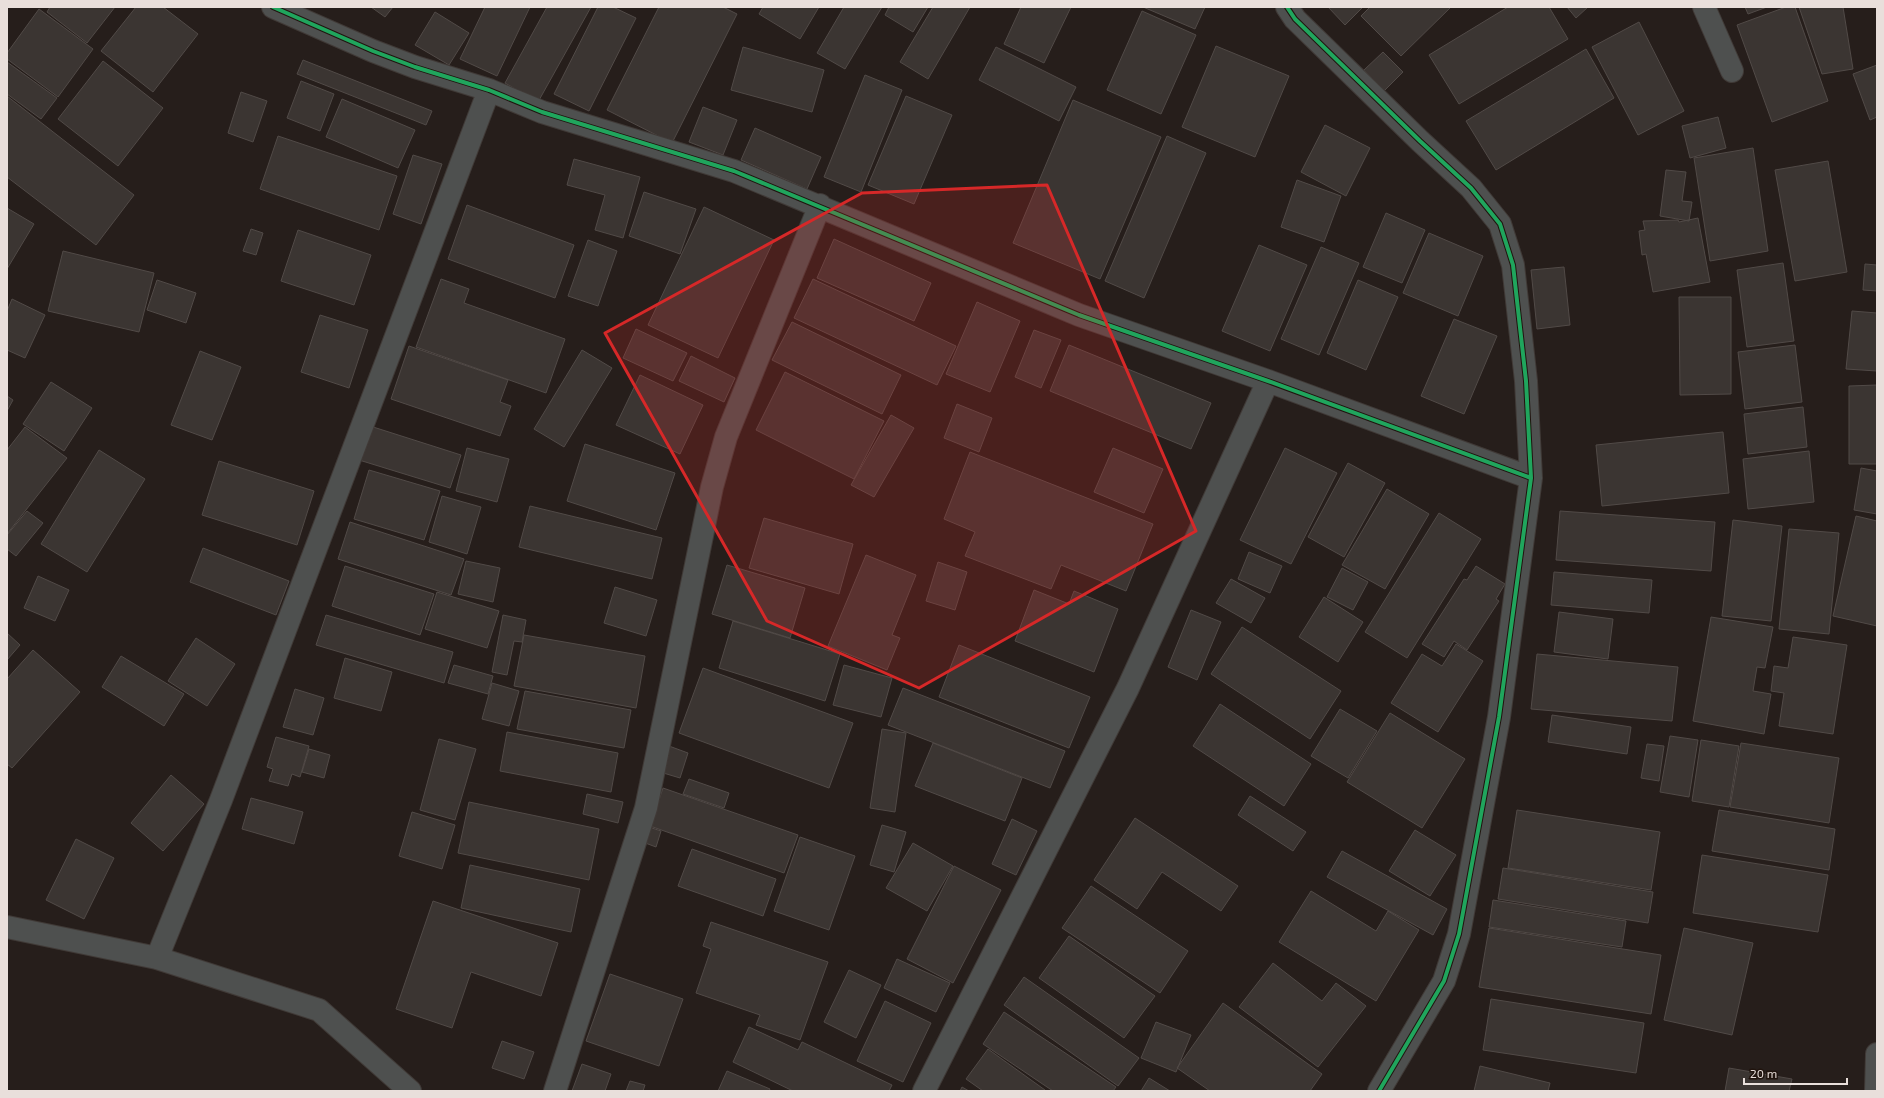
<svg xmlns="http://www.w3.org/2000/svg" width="1884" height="1098" font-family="'Exo 2',sans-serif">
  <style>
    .building { fill: #3b3532; stroke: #514a47 }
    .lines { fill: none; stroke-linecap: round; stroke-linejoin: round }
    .minor-casing { stroke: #403a37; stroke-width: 24 }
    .minor { stroke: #4e504f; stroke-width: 22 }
    .cycleway-casing { stroke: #20140e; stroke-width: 6 }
    .cycleway { stroke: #20a55d; stroke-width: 4 }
    .marked { fill: #d62828; fill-opacity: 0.2; stroke: #d62828; stroke-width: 3; stroke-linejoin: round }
  </style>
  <rect width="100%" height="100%" fill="#261e1b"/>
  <!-- building -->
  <path class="building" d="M50 7H115L87 43 47 12Z
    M136 7H163L198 34 153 92 101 51Z
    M371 7H393L385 17Z
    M485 7H530L497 76 460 59Z
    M547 7H591L538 102 505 83Z
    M598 7H613L636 18 589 111 554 94Z
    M659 7H723L737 14 672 143 607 110Z
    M763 7H819L800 39 759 14Z
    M844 7H882L845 69 817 53Z
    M889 7H928L913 32 885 15Z
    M933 7H970L928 79 900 62Z
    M1021 7H1071L1044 63 1004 44Z
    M1143 7H1205L1195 29Z
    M1328 7H1363L1345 25Z
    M1370 7H1451L1401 56 1361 16Z
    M1508 7H1549L1568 39 1459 104 1429 55Z
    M1567 7H1588L1576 18Z
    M1745 7H1767L1748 14Z
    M1786 7H1795L1828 101 1772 122 1737 25Z
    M1799 7H1843L1853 69 1822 74Z
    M39 9 93 49 58 97 7 59V53Z
    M1142 11 1196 35 1161 114 1107 90Z
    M435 12 469 33 449 65 415 45Z
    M1639 22 1684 111 1638 135 1592 47Z
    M1216 46 1289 76 1255 157 1182 127Z
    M743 47 824 70 812 112 731 90Z
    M996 47 1076 87 1059 121 979 80Z
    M1586 49 1614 98 1496 170 1466 121Z
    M1383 52 1403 72 1384 91 1364 70Z
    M303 60 432 111 426 125 297 74Z
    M103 61 163 108 118 166 58 119Z
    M7 62 57 98 41 119 7 94Z
    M1877 65V117L1870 120 1853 74Z
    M865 75 902 90 861 192 824 177Z
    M301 81 334 94 320 131 287 118Z
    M241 92 267 101 253 142 228 133Z
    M7 96 134 195 96 245 7 177Z
    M906 96 952 115 914 204 868 185Z
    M342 99 415 130 398 168 326 137Z
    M1073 100 1161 137 1100 279 1013 243Z
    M703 107 737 120 723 155 689 142Z
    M1718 117 1726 148 1690 158 1682 126Z
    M1325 125 1370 148 1346 196 1301 172Z
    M755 128 821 157 807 189 741 160Z
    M278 136 397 176 379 230 260 189Z
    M1167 136 1206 153 1144 298 1105 281Z
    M1753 148 1768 251 1710 261 1694 158Z
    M413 155 442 164 421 224 393 214Z
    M574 159 640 177 623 238 595 230 605 195 567 185Z
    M1828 161 1847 272 1795 281 1775 170Z
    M1666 170 1686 172 1682 201 1692 202 1689 221 1660 216Z
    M1297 180 1341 196 1324 242 1281 227Z
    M644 192 696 209 680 254 629 236Z
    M467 205 574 245 555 298 448 259Z
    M704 207 774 240 718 358 648 325Z
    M7 208 34 224 7 269Z
    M1386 213 1425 230 1402 283 1363 267Z
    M1698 218 1710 282 1653 292 1646 254 1642 255 1639 231 1645 230 1643 221 1678 220 1679 222Z
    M251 229 263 233 256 255 243 251Z
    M298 230 371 255 354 305 281 281Z
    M1429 233 1483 256 1458 316 1403 293Z
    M834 239 931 283 914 321 817 278Z
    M588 240 617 251 598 306 568 296Z
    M1259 245 1307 265 1270 351 1222 331Z
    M1321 247 1359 263 1319 355 1281 339Z
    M63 251 154 273 139 332 48 311Z
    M1783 263 1794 341 1747 347 1737 270Z
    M1865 264 1877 265V291L1863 290Z
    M1564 267 1570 325 1537 329 1531 270Z
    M441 279 469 289 464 303 565 339 546 393 416 347Z
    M813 279 956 346 937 385 794 318Z
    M157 280 196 293 186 323 147 310Z
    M1358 280 1398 297 1366 370 1327 353Z
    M1679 297H1731V394L1680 395Z
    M12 299 45 315 25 358 7 350V311Z
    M977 302 1020 321 990 392 946 374Z
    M1852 311 1877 313V371L1846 369Z
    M320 315 368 330 349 388 301 372Z
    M1454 319 1497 336 1464 414 1421 396Z
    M792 322 901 375 882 414 772 360Z
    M636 329 687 353 673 381 623 358Z
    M1034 330 1061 340 1041 388 1015 377Z
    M1069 345 1211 403 1191 449 1050 391Z
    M1795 345 1802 402 1745 409 1738 352Z
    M409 346 508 380 500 402 511 406 500 436 391 399Z
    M582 350 612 368 564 447 534 429Z
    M200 351 241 367 212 440 171 425Z
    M691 356 735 378 724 402 679 381Z
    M785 372 884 421 854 479 756 430Z
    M640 375 703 405 680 454 616 425Z
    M51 382 92 408 64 451 23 424Z
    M1877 385V464H1849V386Z
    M7 396 13 400 7 411Z
    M957 404 992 418 979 452 944 438Z
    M1803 407 1807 447 1748 454 1744 414Z
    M891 415 914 428 874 497 851 485Z
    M370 426 461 455 450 488 359 460Z
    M25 427 67 458 7 534V450Z
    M1723 432 1729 493 1602 506 1596 445Z
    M585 444 675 473 656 530 567 501Z
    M467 448 509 459 497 502 456 491Z
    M1113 448 1163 469 1144 513 1094 492Z
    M1285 448 1337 473 1291 564 1240 540Z
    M99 450 145 479 87 572 41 544Z
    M1809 451 1814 502 1748 509 1743 459Z
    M970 452 1153 524 1126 591 1061 565 1051 589 965 556 975 532 944 519Z
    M219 461 314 491 297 545 202 515Z
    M1348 463 1385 483 1344 557 1308 537Z
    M1861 468 1877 471V514L1854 510Z
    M369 470 440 491 424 540 354 519Z
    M1387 489 1429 514 1385 589 1342 565Z
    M442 496 481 507 467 554 429 542Z
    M530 506 662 538 652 579 519 547Z
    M27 511 43 523 16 556 7 549V535Z
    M1560 511 1715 522 1711 571 1556 560Z
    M1439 513 1481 539 1407 658 1365 632Z
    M1856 516 1877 521V626L1833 616Z
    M764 518 853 544 839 594 749 568Z
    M1733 520 1782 526 1771 621 1722 616Z
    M350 522 464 559 451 595 338 559Z
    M1789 529 1839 533 1829 634 1779 629Z
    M203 548 289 581 276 615 190 582Z
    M1249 552 1282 566 1270 593 1238 579Z
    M866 555 916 575 892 635 900 638 887 670 828 646Z
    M466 561 500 568 493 602 458 594Z
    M938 562 967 572 955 610 926 601Z
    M727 565 805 588 790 638 712 614Z
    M345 566 434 594 420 635 332 606Z
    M1476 566 1505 584 1496 599 1499 601 1467 650 1454 641 1444 657 1422 644 1464 579 1467 580Z
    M1342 568 1368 582 1353 610 1327 597Z
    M1554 572 1652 580 1649 613 1551 605Z
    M38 576 69 590 55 621 24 608Z
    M1231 579 1265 598 1251 623 1216 603Z
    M615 587 657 600 646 636 604 623Z
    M1034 590 1069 604 1074 591 1118 609 1094 672 1015 641Z
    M437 592 499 611 487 648 425 629Z
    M1324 597 1363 622 1338 662 1299 637Z
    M1191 610 1221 622 1197 680 1168 667Z
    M1559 612 1613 619 1608 659 1554 652Z
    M326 615 453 652 444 683 316 645Z
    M503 615 526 620 522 642 514 641 507 675 492 672Z
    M1711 617 1773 627 1765 668 1757 667 1753 691 1771 694 1764 734 1693 721Z
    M733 621 840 654 825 701 719 668Z
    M1242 627 1341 691 1310 739 1211 674Z
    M7 633 20 645 7 660Z
    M524 635 645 656 636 708 514 686Z
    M1793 637 1847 645 1833 734 1779 726 1784 693 1771 691 1774 666 1788 668Z
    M196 638 235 664 207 706 168 681Z
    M1456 644 1483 661 1438 732 1391 703 1422 654 1442 666Z
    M959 645 1090 697 1069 748 939 697Z
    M33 650 80 692 12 768 7 764V679Z
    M1537 654 1678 667 1672 721 1531 709Z
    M121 656 184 694 164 726 102 687Z
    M345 658 392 672 381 711 334 698Z
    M454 665 493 676 488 694 448 683Z
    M844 665 892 678 881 717 833 705Z
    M703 668 853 723 829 788 679 733Z
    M492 683 519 691 509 726 482 719Z
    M903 688 1065 751 1050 788 888 725Z
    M295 689 324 698 313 735 283 727Z
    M525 691 631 710 624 748 517 729Z
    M1220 704 1311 764 1284 806 1193 746Z
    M1340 709 1377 731 1348 778 1311 756Z
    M1390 713 1465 759 1422 828 1347 782Z
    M1552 715 1631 727 1627 754 1548 742Z
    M882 729 906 733 895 812 870 808Z
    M507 732 618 753 611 792 500 771Z
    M1670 736 1698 740 1689 797 1660 792Z
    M276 737 309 746 300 777 292 774 288 786 269 781 273 769 267 767Z
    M439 739 476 749 455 820 420 810Z
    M1701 740 1739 746 1729 807 1692 801Z
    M933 743 1022 778 1005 821 915 786Z
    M1741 743 1839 758 1829 823 1730 807Z
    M1647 744 1664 746 1659 781 1641 778Z
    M669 746 688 753 680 778 660 772Z
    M309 749 330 755 324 778 302 772Z
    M171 775 204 804 163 851 131 823Z
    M689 779 729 793 724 808 683 794Z
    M663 788 798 835 784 873 650 826Z
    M587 794 623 802 618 823 583 814Z
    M1250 796 1306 832 1293 851 1238 815Z
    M251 798 303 812 294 844 242 829Z
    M469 802 599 829 589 880 458 853Z
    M1517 810 1660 832 1651 890 1508 868Z
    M1719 810 1835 829 1829 870 1712 851Z
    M412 812 455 825 442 869 399 856Z
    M1135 818 1238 886 1221 911 1162 872 1137 909 1094 880Z
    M1012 819 1037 831 1016 875 992 864Z
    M882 825 906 832 894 872 870 865Z
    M646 826 661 831 656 847 640 841Z
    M1415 830 1456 855 1430 896 1389 871Z
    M800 837 855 856 829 930 774 911Z
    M76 839 114 858 84 919 46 900Z
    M913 843 953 866 927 911 886 888Z
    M692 849 776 879 763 916 678 886Z
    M1342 851 1447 909 1433 935 1327 877Z
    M1702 855 1828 875 1818 932 1693 913Z
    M470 865 580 889 571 932 461 908Z
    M954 866 1001 890 953 983 907 959Z
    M1503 868 1653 892 1648 923 1498 899Z
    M1091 886 1188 951 1160 993 1062 928Z
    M1311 891 1376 931 1388 911 1419 930 1376 1001 1279 942Z
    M1493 900 1626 921 1622 947 1489 927Z
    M433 901 558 943 541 996 471 972 452 1028 396 1009Z
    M711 922 828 962 800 1040 756 1025 760 1015 696 993 711 949 703 946Z
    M1489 928 1661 955 1651 1014 1479 987Z
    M1684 928 1753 943 1732 1035 1664 1020Z
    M1069 936 1155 996 1124 1038 1039 978Z
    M897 959 950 983 936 1012 884 988Z
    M1273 963 1322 1001 1336 983 1366 1006 1318 1067 1239 1007Z
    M849 970 881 985 856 1038 824 1022Z
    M610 974 683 999 659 1066 586 1041Z
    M1024 977 1139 1058 1118 1086 1004 1005Z
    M1491 999 1644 1023 1636 1073 1483 1050Z
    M885 1001 931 1023 903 1082 857 1061Z
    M1223 1003 1322 1074 1310 1091H1210L1177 1068Z
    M1004 1012 1116 1087 1113 1091H1053L983 1044Z
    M1156 1022 1191 1035 1176 1072 1141 1058Z
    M749 1027 798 1050 802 1042 892 1085 889 1091H793L733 1062Z
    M502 1041 534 1052 524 1079 492 1068Z
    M988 1049 1045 1090V1091H983L966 1079Z
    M582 1064 611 1074 605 1091H572Z
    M1480 1066 1550 1083 1548 1091H1474Z
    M1729 1068 1792 1079 1789 1091H1725Z
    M727 1071 770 1089 769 1091H718Z
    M1149 1078 1170 1091H1141Z
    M630 1081 645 1085 643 1091H626Z
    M962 1087 969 1091H960Z"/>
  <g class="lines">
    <!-- minor casing -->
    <g class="minor-casing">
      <path id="minor" d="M273 7 373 51 415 67 489 90 542 112 734 171 1079 315 1268 381 1531 478
        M1287 7 1295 19 1420 141 1471 188 1500 224 1513 265 1526 381 1531 478 1499 717 1459 934 1444 981 1379 1091
        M1704 7 1732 71
        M7 927 157 958 319 1010 410 1091
        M157 958 221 800 489 90
        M555 1091 646 808 712 487 726 437 820 205
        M924 1091 1128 688 1268 381
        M1876 1091 1877 1054"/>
    </g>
    <!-- minor -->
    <use href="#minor" class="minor"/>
    <!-- cycleway casing -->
    <g class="cycleway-casing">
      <path id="cycleway" d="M273 7 373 51 415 67 489 90 542 112 734 171 1079 315 1268 381 1531 478
        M1287 7 1295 19 1420 141 1471 188 1500 224 1513 265 1526 381 1531 478 1499 717 1459 934 1444 981 1379 1091"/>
    </g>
    <!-- cycleway -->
    <use href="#cycleway" class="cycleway"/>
  </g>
  <!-- marked area -->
  <path class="marked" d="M1047 185 1196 531 919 688 767 621 605 333 862 193Z"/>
  <!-- border -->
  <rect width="1884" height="1098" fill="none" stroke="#e9dfdb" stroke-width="16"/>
  <!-- scale -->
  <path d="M1744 1078v6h103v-6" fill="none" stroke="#e9dfdb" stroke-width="2"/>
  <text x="1750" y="1078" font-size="12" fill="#e9dfdb" stroke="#20140e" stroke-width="3" paint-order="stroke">20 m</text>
</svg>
